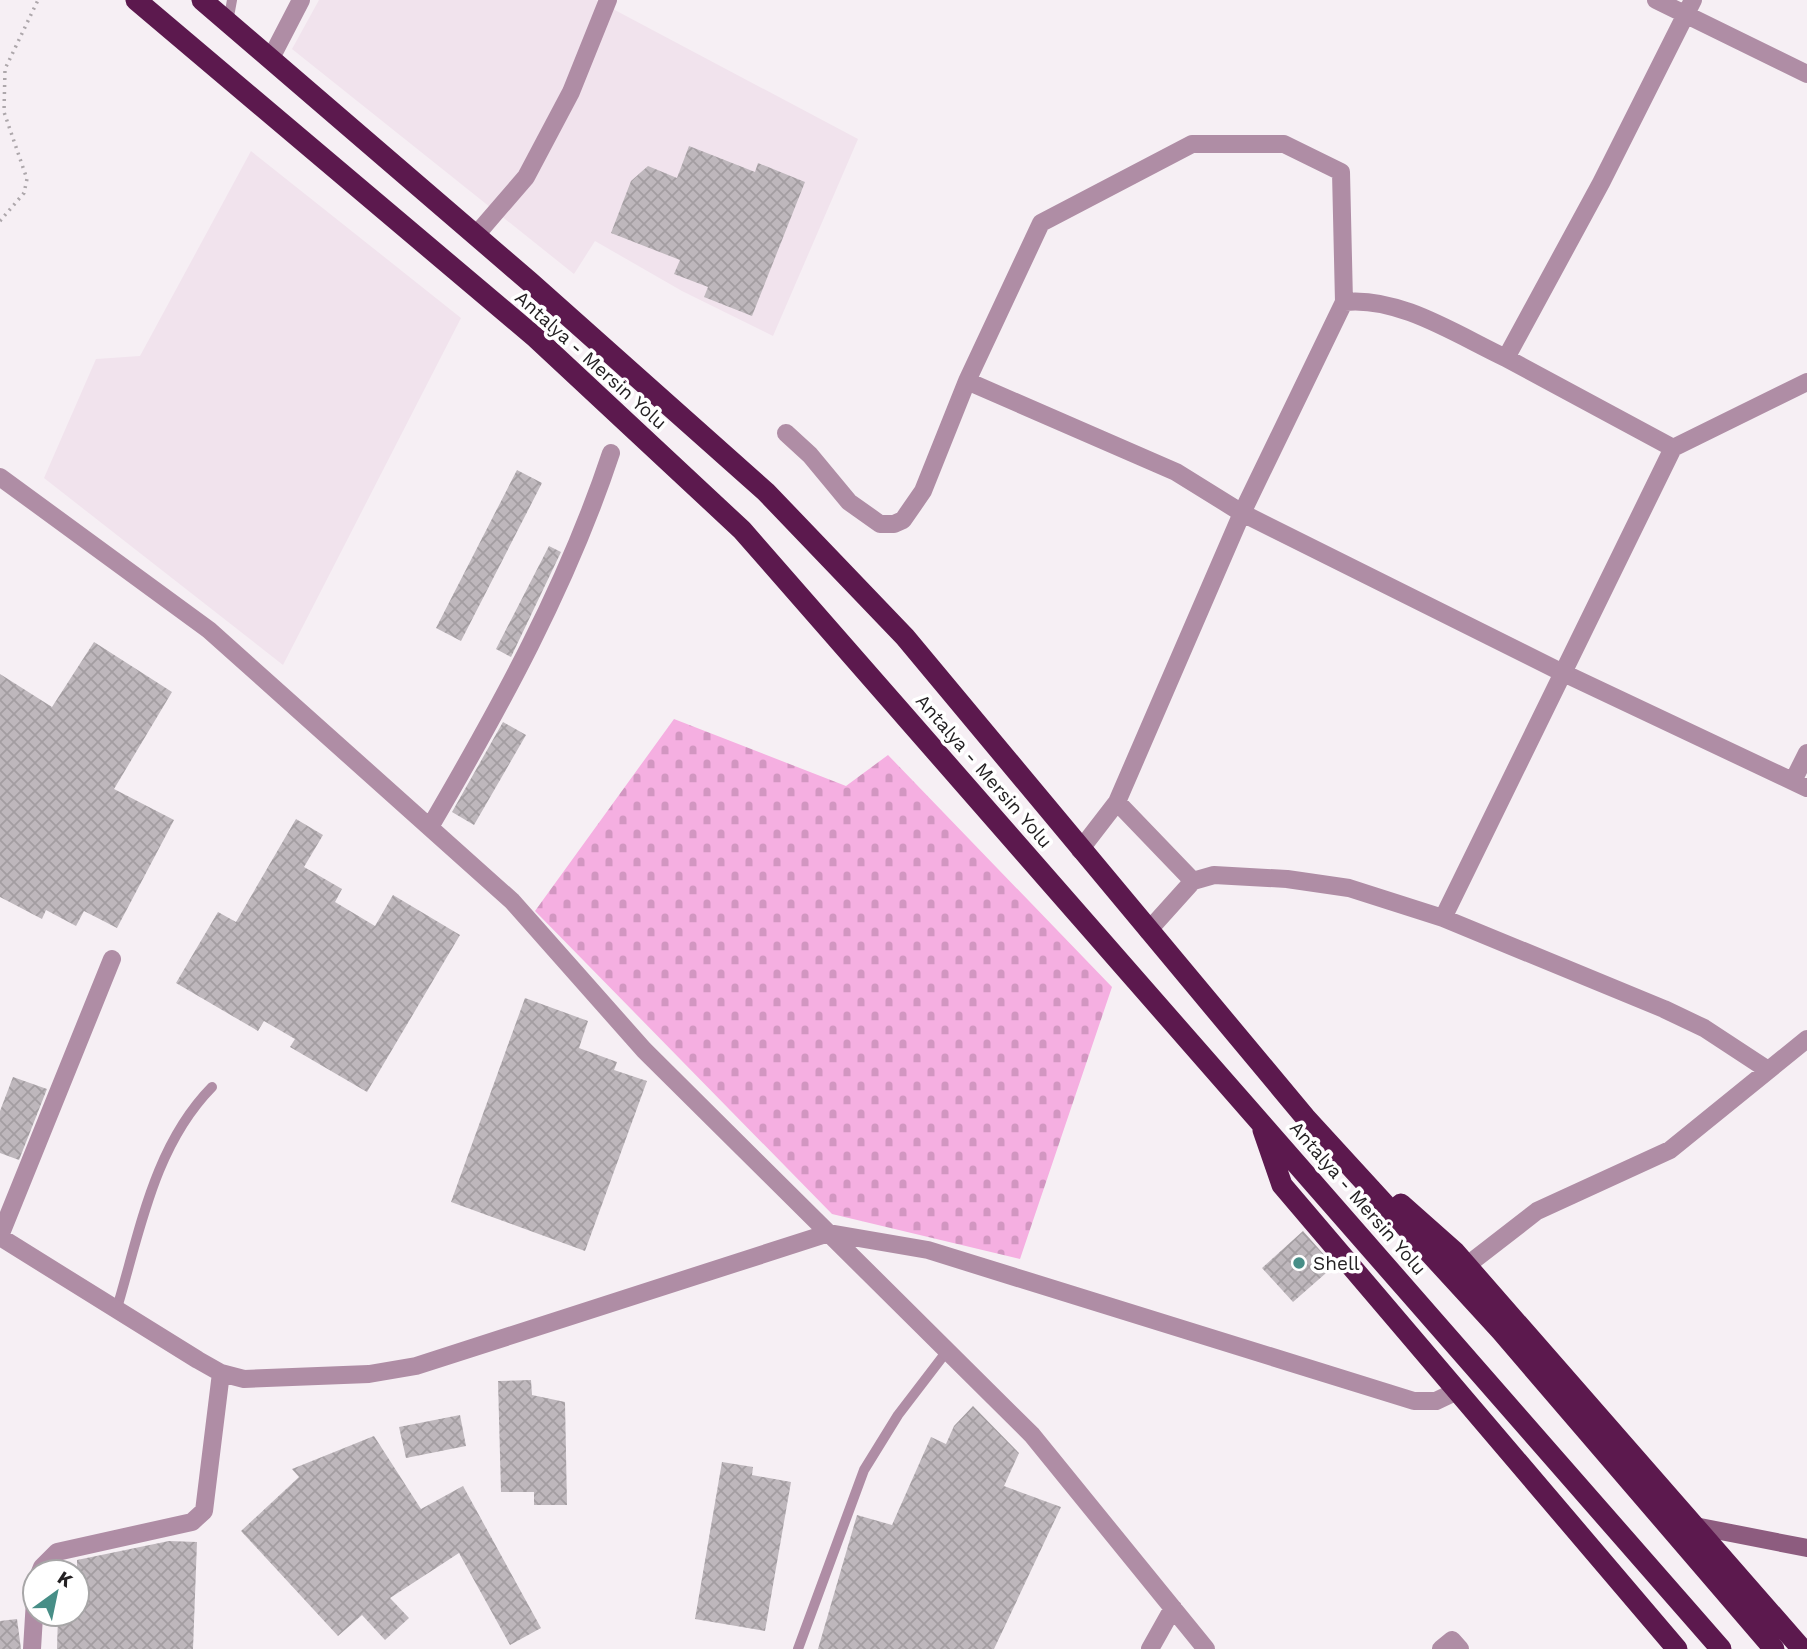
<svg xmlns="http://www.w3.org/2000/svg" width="1807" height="1649" font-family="'Work Sans',sans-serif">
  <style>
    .built { fill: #f1e3ed }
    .cemetery { fill: url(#cemetery-stones) }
    .building { fill: url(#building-cross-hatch) }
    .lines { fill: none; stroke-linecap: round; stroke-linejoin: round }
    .path { stroke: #ada7ab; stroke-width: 3.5; stroke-dasharray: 2 5; stroke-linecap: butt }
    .lane { stroke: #af8da5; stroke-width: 10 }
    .street { stroke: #af8da5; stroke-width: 18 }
    .secondary { stroke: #8d5c7f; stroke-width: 18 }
    .highway { stroke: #5c194e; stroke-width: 21 }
    .poi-dot { fill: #478e87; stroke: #fff; stroke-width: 2.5 }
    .labels { text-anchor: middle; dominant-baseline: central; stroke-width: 7; stroke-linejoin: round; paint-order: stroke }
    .street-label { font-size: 19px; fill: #242123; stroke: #fff }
    .poi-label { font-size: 19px; fill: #242123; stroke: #fff; text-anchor: start }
  </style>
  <defs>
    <pattern id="cemetery-stones" width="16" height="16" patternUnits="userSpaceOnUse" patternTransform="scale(1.75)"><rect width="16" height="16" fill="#f5afe1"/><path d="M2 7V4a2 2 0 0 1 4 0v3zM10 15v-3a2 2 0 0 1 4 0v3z" fill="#d296c1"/></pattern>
    <pattern id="building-cross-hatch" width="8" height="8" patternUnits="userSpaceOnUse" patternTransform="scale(1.75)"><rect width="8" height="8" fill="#beb7bc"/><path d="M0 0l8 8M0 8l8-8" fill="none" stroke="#a39da1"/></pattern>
  </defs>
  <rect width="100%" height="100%" fill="#f6eff4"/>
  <!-- built -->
  <path class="built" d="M319 0H596L858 139 773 336 682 291 595 241 574 274 292 49Z
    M251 151 461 318 283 665 44 478 96 359 140 356Z"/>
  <!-- cemetery -->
  <path class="cemetery" d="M674 719 846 786 888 755 1112 987 1020 1259 832 1214 535 911Z"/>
  <!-- building -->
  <path class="building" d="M689 146 755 172 758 163 805 182 752 316 704 297 708 287 674 274 680 260 611 233 631 181 648 166 677 178Z
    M517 470 542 483 461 641 436 628Z
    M549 546 561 552 511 657 496 649Z
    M94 642 172 692 114 789 174 820 117 928 84 911 76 926 46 910 42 919 0 897V674L52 707Z
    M503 722 526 735 474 825 452 812Z
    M296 819 323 835 304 867 342 889 335 902 375 926 393 895 460 935 367 1092 290 1047 295 1039 264 1021 258 1031 176 983 218 912 236 922Z
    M525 998 588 1021 579 1048 617 1062 614 1070 647 1081 585 1251 451 1202Z
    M13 1077 47 1089 19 1160 0 1153V1111Z
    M1303 1231 1334 1266 1293 1302 1262 1268Z
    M531 1380 532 1395 565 1402 567 1505H534V1492H501L498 1381Z
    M973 1406 1019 1453 1004 1486 1061 1507 994 1649H818L857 1515 892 1525 931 1437 946 1444 954 1426Z
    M460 1415 466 1446 406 1458 399 1427Z
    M374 1436 421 1509 463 1486 541 1628 510 1645 459 1553 390 1598 409 1618 385 1640 362 1615 338 1636 241 1531 299 1477 292 1469Z
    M722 1462 753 1467 752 1475 791 1482 765 1631 695 1619Z
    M169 1541 197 1542 193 1649H57L58 1614H77V1560Z
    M17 1619 21 1649H0V1621Z"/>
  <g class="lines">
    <!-- path -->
    <path class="path" d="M0 221 24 193 27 179 4 112 5 69 38 0"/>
    <!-- lane -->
    <path class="lane" d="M228 22 232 0
      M117 1308C140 1231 154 1146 212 1087
      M798 1649 864 1470 898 1415 947 1351"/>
    <!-- street -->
    <path class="street" d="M1656 0 1807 74
      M271 58 301 0
      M476 235 526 177 571 92 608 0
      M1344 302 1341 172 1284 144H1192L1041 223 967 381 1176 472 1242 513 1555 669 1807 788
      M1506 358 1673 448
      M786 433 810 455 849 502 880 524H894L903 520 923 491 967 381
      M0 477 209 630 512 901 644 1050 1032 1435 1206 1649
      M1793 781 1807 753
      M1117 802 1193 881
      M430 827C500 707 567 586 611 453
      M1080 850 1117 802 1242 513 1344 302C1399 296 1457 335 1506 358L1601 183 1693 0
      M1443 918 1673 448 1807 382
      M1148 931 1193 881 1214 875 1287 879 1349 888 1443 918 1664 1009 1704 1028 1768 1070
      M0 1236 112 959
      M0 1237 198 1360 221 1373 244 1379 369 1374 416 1366 829 1233 928 1250 1414 1401H1436L1457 1391
      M1466 1266 1537 1211 1670 1150 1807 1039
      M40 1572 42 1567 57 1552 192 1522 204 1511 221 1373
      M32 1649 35 1600
      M1150 1649 1173 1608
      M1441 1649 1452 1640 1460 1649"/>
    <!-- secondary -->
    <path class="secondary" d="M1695 1526 1807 1548"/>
    <!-- highway -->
    <path class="highway" d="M136 0 536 338 742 530 1721 1649
      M202 0 530 282 766 492 905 637 1305 1117 1501 1331 1774 1649
      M1263 1130 1282 1185 1677 1649
      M1401 1204 1454 1251 1802 1649"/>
  </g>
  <!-- markers -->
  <circle class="poi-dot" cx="1299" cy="1263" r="7"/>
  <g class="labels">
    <!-- street labels -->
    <g class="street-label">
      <text transform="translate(591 360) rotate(42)">Antalya - Mersin Yolu</text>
      <text transform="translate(984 771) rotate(49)">Antalya - Mersin Yolu</text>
      <text transform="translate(1358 1198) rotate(49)">Antalya - Mersin Yolu</text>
    </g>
    <!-- poi labels -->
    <g class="poi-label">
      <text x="1313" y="1263">Shell</text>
    </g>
  </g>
  <!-- north arrow -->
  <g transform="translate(56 1593) rotate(33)"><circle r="33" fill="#ffffff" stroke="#a7a6a7" stroke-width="2"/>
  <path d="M0-5L12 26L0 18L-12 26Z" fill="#478e87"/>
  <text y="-10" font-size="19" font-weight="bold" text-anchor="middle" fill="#242123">K</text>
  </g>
</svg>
